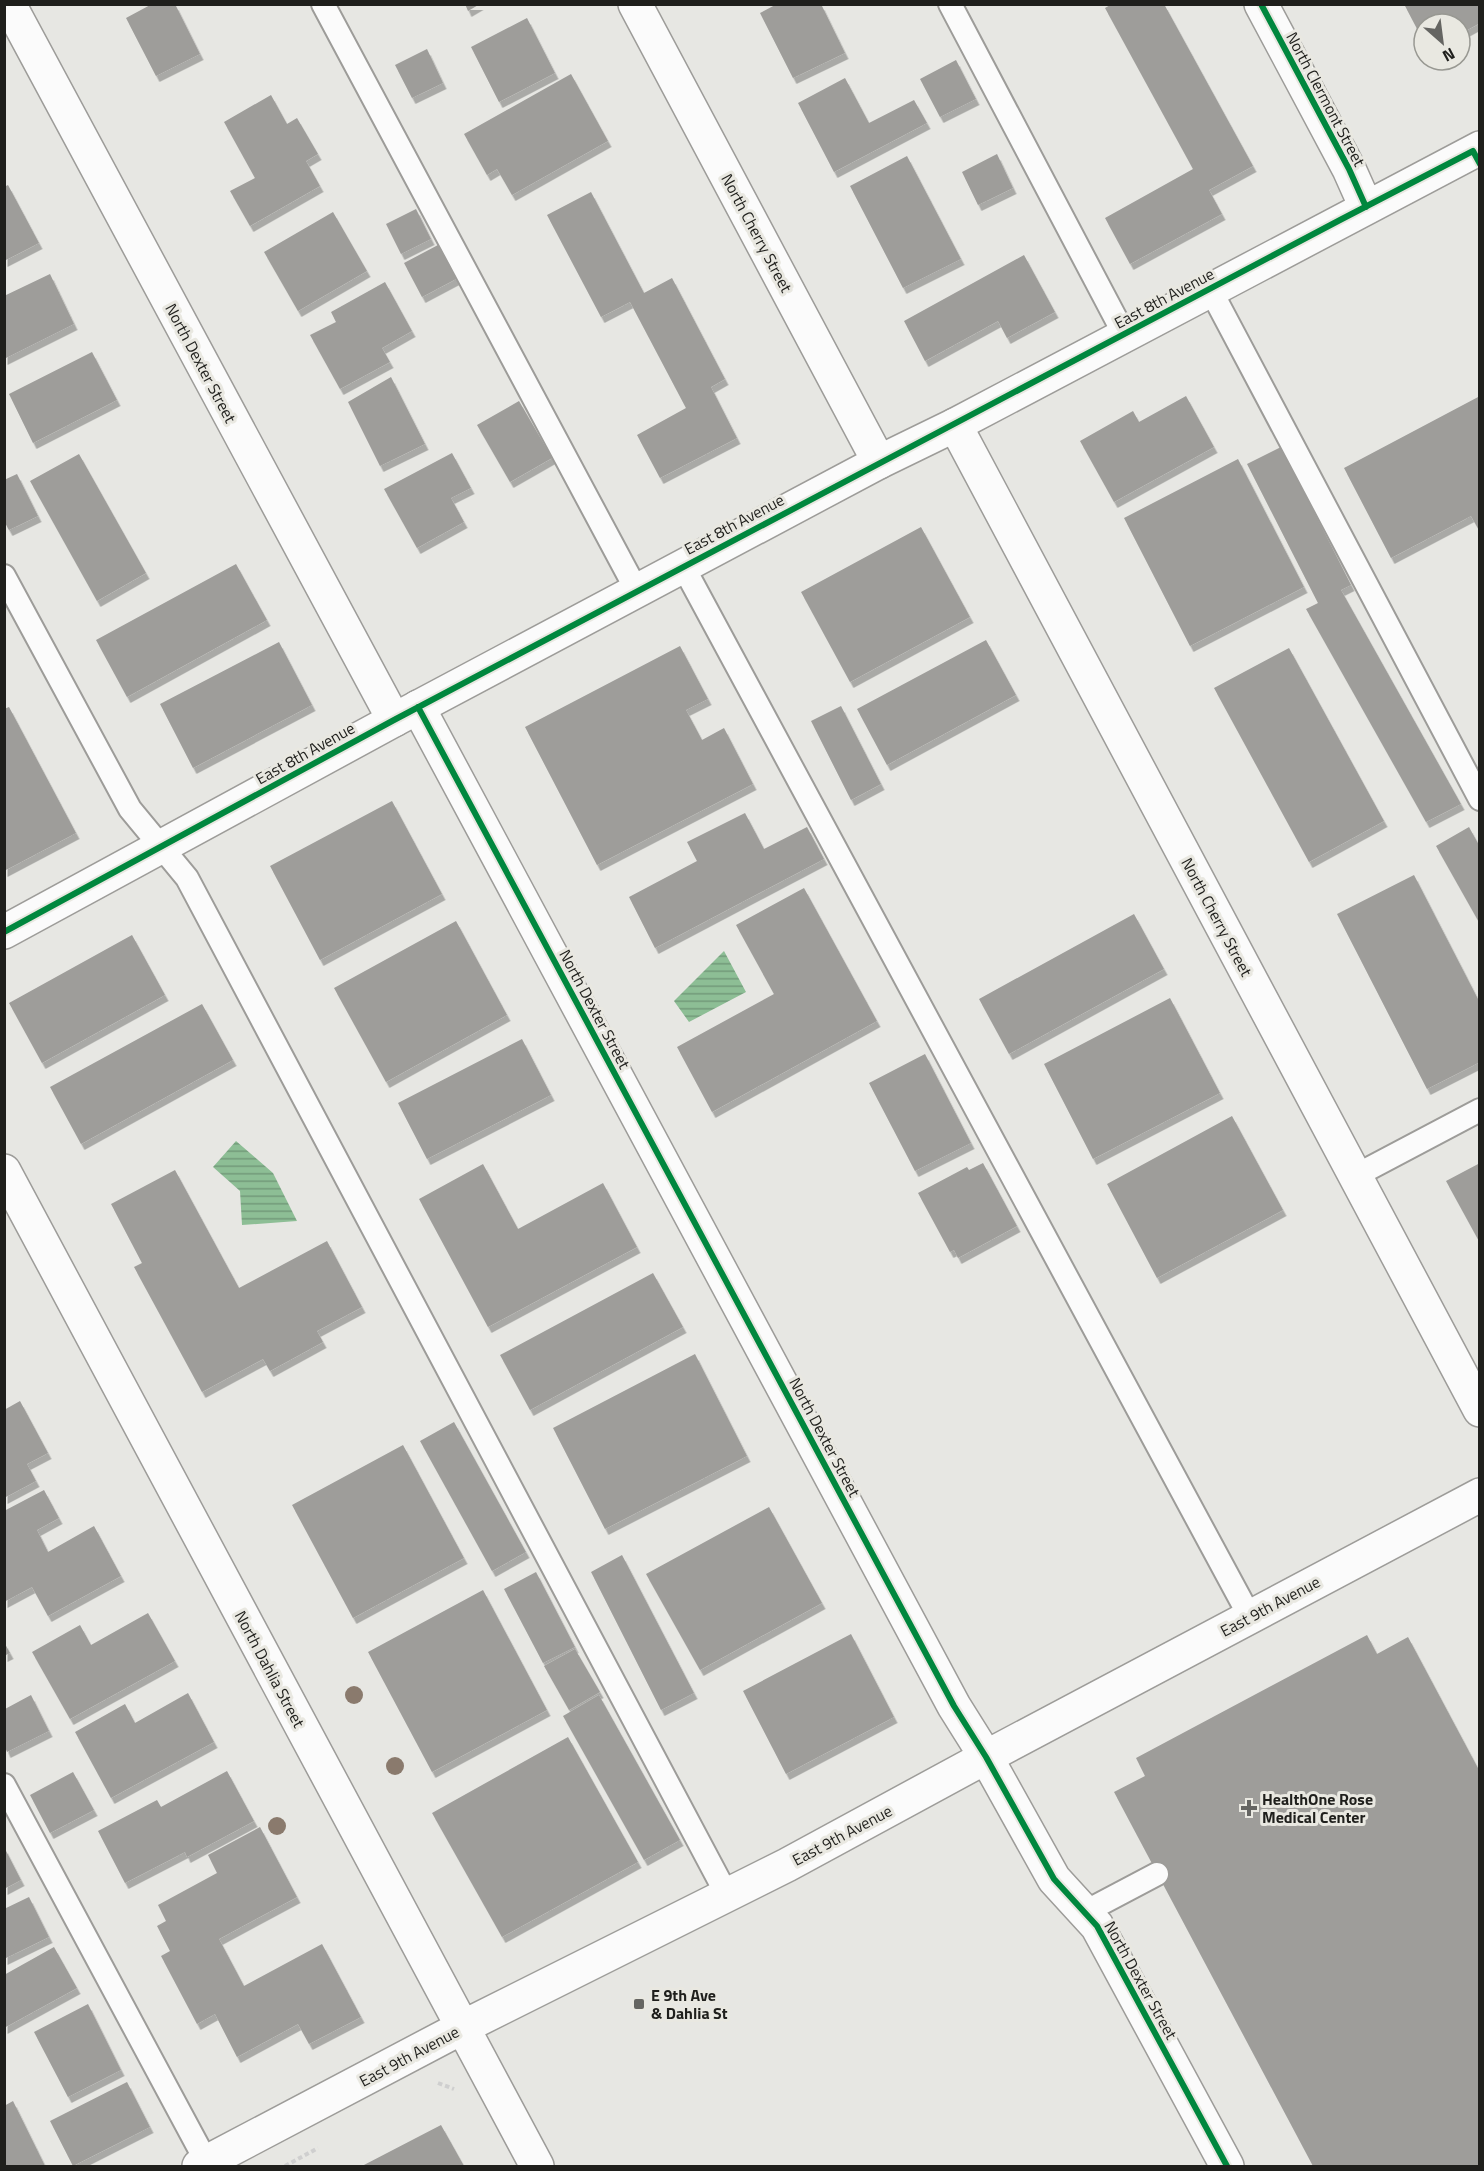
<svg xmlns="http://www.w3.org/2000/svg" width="1484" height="2171" font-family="'Titillium Web',sans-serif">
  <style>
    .water { fill: url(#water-rules) }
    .building { fill: #9e9d9a; filter: url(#shadow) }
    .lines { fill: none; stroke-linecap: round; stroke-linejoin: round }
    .service-casing { stroke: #9d9c99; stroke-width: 26 }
    .minor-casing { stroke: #9d9c99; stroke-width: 36 }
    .tertiary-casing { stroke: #9d9c99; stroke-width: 36 }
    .path { stroke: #cfcfcf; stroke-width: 4; stroke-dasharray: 4.5 3; stroke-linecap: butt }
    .service { stroke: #fbfbfb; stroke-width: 22 }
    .minor { stroke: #fbfbfb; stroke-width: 33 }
    .tertiary { stroke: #fbfbfb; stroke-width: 33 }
    .cycleway-casing { stroke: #e9e8e1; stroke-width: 10 }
    .cycleway { stroke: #00873e; stroke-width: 6 }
    .tree { fill: #8a7a6d }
    .poi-dot { fill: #656562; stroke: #e9e8e1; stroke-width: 2 }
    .labels { text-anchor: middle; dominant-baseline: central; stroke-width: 6; stroke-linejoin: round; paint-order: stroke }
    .street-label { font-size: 16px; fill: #1f1f1c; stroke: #e9e8e1 }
    .poi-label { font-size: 16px; font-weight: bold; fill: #1f1f1c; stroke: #e9e8e1; text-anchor: start }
  </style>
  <defs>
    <pattern id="water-rules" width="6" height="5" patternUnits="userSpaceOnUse" patternTransform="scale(1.5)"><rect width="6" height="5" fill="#8dbe95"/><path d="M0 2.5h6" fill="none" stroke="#739a79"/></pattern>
    <filter id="shadow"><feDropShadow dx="3.5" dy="6" stdDeviation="0" flood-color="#0004"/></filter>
  </defs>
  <rect width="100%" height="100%" fill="#e7e7e3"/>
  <!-- water -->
  <path class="water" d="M724 951 746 992 689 1022 674 1001Z
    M236 1141 273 1173 297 1221 242 1225 240 1191 213 1167Z"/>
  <!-- building -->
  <path class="building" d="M152 4H175L200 54 156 76 126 18Z
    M465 4H480L468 11Z
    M777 4H821L845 53 793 78 760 13Z
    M1112 4H1164L1253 166 1209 190 1222 214 1130 264 1105 218 1193 169 1105 8Z
    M1404 4H1480V23L1460 34V24H1424V42Z
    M527 18 555 73 499 102 471 47Z
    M427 49 443 83 412 98 395 65Z
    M956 60 976 99 940 117 920 79Z
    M571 74 608 141 512 195 497 169 487 175 464 134Z
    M845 78 869 123 914 100 927 123 834 172 798 103Z
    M271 95 287 124 297 118 318 154 306 161 320 186 250 226 230 191 255 178 224 122Z
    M997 154 1013 188 978 205 962 172Z
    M907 156 961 259 903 288 850 186Z
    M8 185 39 243 4 261V187Z
    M591 192 644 293 672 278 725 379 711 387 737 438 660 478 637 435 686 408 630 302 601 317 547 215Z
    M416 209 431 239 401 254 386 224Z
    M333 212 367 271 298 311 264 252Z
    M438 245 456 279 422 297 404 263Z
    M1024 255 1055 312 1007 338 998 321 925 361 904 321Z
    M50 274 74 324 4 359V296Z
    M385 282 412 331 382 348 390 362 340 389 310 335 336 322 331 312Z
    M92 352 117 400 33 443 9 394Z
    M391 377 425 444 380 466 348 402Z
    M1186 396 1214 447 1114 502 1080 441 1133 411 1139 422Z
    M1480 396V532L1471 516 1391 558 1344 468Z
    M519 401 552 458 510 482 477 425Z
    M1281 447 1351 585 1341 590 1461 804 1426 822 1306 609 1318 603 1247 464Z
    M452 453 471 488 451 498 464 522 417 548 384 489Z
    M79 454 146 573 97 601 30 481Z
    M1238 459 1304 587 1190 646 1124 518Z
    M17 474 38 516 9 530 4 521V480Z
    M921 527 970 617 850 682 801 592Z
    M236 564 267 620 127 697 96 640Z
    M986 640 1016 695 887 765 857 709Z
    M279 642 312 705 193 768 160 704Z
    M680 646 708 699 686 710 702 740 724 728 753 784 597 865 525 727Z
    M1289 648 1384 821 1309 862 1214 688Z
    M841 706 881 784 851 800 811 721Z
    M9 707 76 833 4 871V709Z
    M392 801 442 894 320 960 270 866Z
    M745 813 764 849 807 827 824 859 655 948 629 897 697 861 687 842Z
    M1469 827 1480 847V924L1436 846Z
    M1414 875 1480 1003V1062L1427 1089 1337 914Z
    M804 888 877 1021 712 1112 677 1047 774 994 736 925Z
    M1134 914 1164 969 1009 1054 979 999Z
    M456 921 507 1015 386 1082 334 988Z
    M132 935 165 995 42 1063 9 1003Z
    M1170 998 1220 1093 1093 1159 1044 1064Z
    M202 1004 233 1060 81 1144 50 1087Z
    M522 1039 551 1095 427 1159 398 1103Z
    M925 1054 971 1143 915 1171 869 1083Z
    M1232 1116 1283 1210 1157 1278 1107 1184Z
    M983 1163 1017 1226 958 1258 954 1250 950 1252 918 1193 967 1167 969 1170Z
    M1480 1163V1243L1446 1181Z
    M483 1164 518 1229 603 1183 637 1247 488 1327 419 1199Z
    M175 1170 239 1288 327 1241 362 1307 317 1331 323 1342 270 1371 263 1359 202 1392 134 1267 142 1263 111 1204Z
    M653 1273 683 1327 530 1410 500 1355Z
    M695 1354 747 1456 605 1529 553 1428Z
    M20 1401 48 1453 27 1464 36 1481 4 1498V1410Z
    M454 1422 526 1552 492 1571 420 1441Z
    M403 1445 464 1558 353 1618 292 1505Z
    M44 1490 59 1518 37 1530 48 1552 94 1526 121 1576 48 1616 32 1587 4 1602V1511Z
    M769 1507 822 1603 700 1670 646 1574Z
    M622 1555 694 1693 661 1710 591 1572Z
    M536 1572 575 1647 543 1663 504 1589Z
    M483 1590 547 1710 432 1772 368 1652Z
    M148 1613 175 1661 70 1719 32 1652 80 1625 91 1645Z
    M851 1634 894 1717 786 1774 743 1691Z
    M1367 1635 1377 1654 1408 1637 1480 1772V2166H1313L1114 1792 1145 1776 1136 1758Z
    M4 1642 10 1653 4 1656Z
    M575 1649 600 1692 569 1710 544 1666Z
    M188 1693 214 1742 111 1798 75 1732 125 1704 135 1723Z
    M31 1695 49 1731 7 1752 5 1747V1709Z
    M599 1695 680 1840 644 1860 563 1716Z
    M568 1737 638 1862 502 1937 432 1813Z
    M227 1771 254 1821 187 1857 185 1852 125 1883 98 1831 157 1800 161 1807Z
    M73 1772 94 1810 50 1833 30 1795Z
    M260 1827 297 1897 219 1939 244 1986 322 1944 361 2017 309 2044 298 2024 237 2057 215 2014 197 2024 161 1956 170 1951 157 1926 166 1921 158 1905 217 1873 208 1855Z
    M4 1847 21 1880 4 1889Z
    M29 1897 49 1937 4 1959V1909Z
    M54 1947 77 1988 4 2028V1975Z
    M88 2004 121 2070 68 2097 34 2032Z
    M127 2082 150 2127 73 2166 50 2121Z
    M13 2101 45 2166H4V2106Z
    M441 2125 464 2166H362Z"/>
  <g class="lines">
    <!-- service casing -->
    <g class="service-casing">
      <path id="service" d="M323 4 637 591
        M950 4 1124 334
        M1210 289 1480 799
        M683 566 1250 1617
        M4 576 130 809 187 878 727 1895
        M1355 1176 1480 1110
        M4 1785 207 2163
        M1085 1912 1157 1874"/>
    </g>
    <!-- minor casing -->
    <g class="minor-casing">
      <path id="minor" d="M9 4 394 720
        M635 4 879 462
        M955 425 1480 1410
        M418 707 954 1706 986 1757 1054 1879 1097 1926 1227 2166
        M4 1171 537 2166
        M199 2166 461 2028 787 1865 986 1757 1480 1495"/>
    </g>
    <!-- tertiary casing -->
    <g class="tertiary-casing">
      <path id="tertiary" d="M1261 4 1349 169 1366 207
        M4 932 394 720 879 462 955 425 1480 148"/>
    </g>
    <!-- path -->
    <path class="path" d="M438 2083 454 2089
      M285 2166 318 2148"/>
    <!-- service -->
    <use href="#service" class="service"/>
    <!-- minor -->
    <use href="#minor" class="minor"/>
    <!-- tertiary -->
    <use href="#tertiary" class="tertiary"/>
    <!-- cycleway casing -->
    <g class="cycleway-casing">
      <path id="cycleway" d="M1261 4 1349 169 1366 207
        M418 707 954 1706 986 1757 1054 1879 1097 1926 1227 2166
        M4 932 394 720 1340 220 1473 151 1480 164"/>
    </g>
    <!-- cycleway -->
    <use href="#cycleway" class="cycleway"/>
  </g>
  <!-- trees -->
  <g class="tree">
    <circle cx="354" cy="1695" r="9"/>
    <circle cx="395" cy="1766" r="9"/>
    <circle cx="277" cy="1826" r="9"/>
  </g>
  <!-- markers -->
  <g class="poi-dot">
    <path d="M1246 1799h6v6h6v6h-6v6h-6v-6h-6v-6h6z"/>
    <rect x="633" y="1998" width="12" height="12" rx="3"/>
  </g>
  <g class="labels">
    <!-- street labels -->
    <g class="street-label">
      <text transform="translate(1326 99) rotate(62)">North Clermont Street</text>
      <text transform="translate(757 233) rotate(62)">North Cherry Street</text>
      <text transform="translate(1164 298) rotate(-28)">East 8th Avenue</text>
      <text transform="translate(201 363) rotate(62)">North Dexter Street</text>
      <text transform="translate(734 524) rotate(-28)">East 8th Avenue</text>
      <text transform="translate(305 753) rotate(-29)">East 8th Avenue</text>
      <text transform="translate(1217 917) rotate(62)">North Cherry Street</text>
      <text transform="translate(595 1009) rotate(62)">North Dexter Street</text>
      <text transform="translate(825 1437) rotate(62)">North Dexter Street</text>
      <text transform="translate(1270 1606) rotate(-28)">East 9th Avenue</text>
      <text transform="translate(270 1669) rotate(62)">North Dahlia Street</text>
      <text transform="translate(842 1835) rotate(-28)">East 9th Avenue</text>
      <text transform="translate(1141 1980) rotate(61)">North Dexter Street</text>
      <text transform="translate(409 2056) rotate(-28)">East 9th Avenue</text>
    </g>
    <!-- poi labels -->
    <g class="poi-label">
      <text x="1262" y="1799">HealthOne Rose<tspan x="1262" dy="18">Medical Center</tspan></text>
      <text x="651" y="1995">E 9th Ave<tspan x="651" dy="18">&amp; Dahlia St</tspan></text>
    </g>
  </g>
  <!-- border -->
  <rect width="1484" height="2171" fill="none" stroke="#1f1f1c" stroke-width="12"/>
  <!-- north arrow -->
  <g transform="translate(1442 42) rotate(152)"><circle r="28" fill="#e9e8e1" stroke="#989892" stroke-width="1.5"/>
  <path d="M0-4.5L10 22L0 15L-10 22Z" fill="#656562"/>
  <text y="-9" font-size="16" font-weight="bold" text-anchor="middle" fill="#1f1f1c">N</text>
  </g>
</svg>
